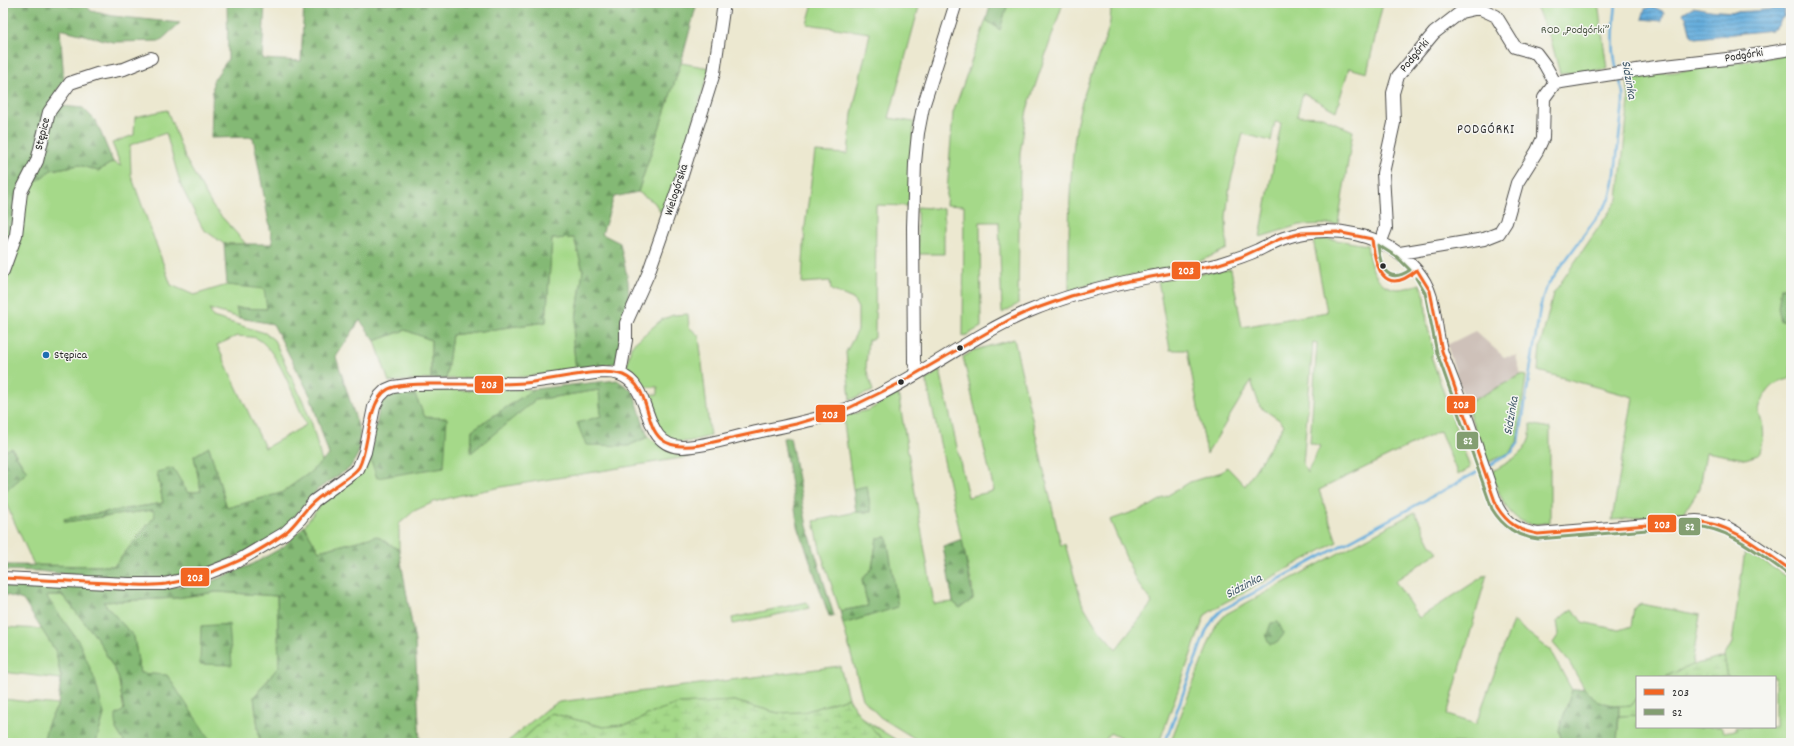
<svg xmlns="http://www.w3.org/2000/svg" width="1794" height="746" font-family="Dekko,sans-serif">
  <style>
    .industrial { fill: #cec1b9 }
    .green { fill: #a5d989; stroke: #68825a; fill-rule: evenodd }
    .forest { fill: url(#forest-firs); stroke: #587250 }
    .wetland { fill: url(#wetland-marsh); stroke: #68825a }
    .water { fill: url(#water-rules); stroke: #486c84 }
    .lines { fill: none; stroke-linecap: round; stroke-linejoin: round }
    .stream { stroke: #66aedd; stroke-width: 2.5 }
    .minor-casing { stroke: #484744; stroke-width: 14 }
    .minor { stroke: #fff; stroke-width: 12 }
    .bus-1-casing { stroke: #f6f6f2; stroke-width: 6 }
    .bus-2-casing { stroke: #f6f6f2; stroke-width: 6 }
    .bus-1 { stroke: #f26522; stroke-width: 3 }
    .bus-2 { stroke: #839e71; stroke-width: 3 }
    .bus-dot { fill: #2b2b2b; stroke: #f6f6f2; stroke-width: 1.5 }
    .poi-dot { fill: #1f6fb2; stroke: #f6f6f2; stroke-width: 1.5 }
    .labels { text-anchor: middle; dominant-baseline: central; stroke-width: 3; stroke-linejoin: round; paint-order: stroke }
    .park-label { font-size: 12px; fill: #4a5642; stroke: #f6f6f2 }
    .street-label { font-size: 12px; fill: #2b2b2b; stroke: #f6f6f2 }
    .poi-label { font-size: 12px; fill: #2b2b2b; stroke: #f6f6f2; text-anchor: start }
    .water-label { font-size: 13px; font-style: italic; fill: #405969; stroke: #f6f6f2 }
    .neighbourhood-label { font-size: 13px; letter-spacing: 1px; fill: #2b2b2b; stroke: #f6f6f2 }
    .line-badge { stroke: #f6f6f2; stroke-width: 1.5 }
    .badge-label { font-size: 11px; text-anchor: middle; font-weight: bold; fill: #fff }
  </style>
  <defs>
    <pattern id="forest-firs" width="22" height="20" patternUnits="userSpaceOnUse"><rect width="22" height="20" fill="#84b975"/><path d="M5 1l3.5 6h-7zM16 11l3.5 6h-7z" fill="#6c9760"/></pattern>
    <pattern id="wetland-marsh" width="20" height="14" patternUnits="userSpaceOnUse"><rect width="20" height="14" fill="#a5d989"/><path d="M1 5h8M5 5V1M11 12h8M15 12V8" fill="none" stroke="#8eba76"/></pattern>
    <pattern id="water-rules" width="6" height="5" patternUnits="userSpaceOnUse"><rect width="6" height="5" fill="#66aedd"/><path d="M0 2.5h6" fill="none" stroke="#548eb3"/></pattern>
  </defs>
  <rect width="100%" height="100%" fill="#f6f6f2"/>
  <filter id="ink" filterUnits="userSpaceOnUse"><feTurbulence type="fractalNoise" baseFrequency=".025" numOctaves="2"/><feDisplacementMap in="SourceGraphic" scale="8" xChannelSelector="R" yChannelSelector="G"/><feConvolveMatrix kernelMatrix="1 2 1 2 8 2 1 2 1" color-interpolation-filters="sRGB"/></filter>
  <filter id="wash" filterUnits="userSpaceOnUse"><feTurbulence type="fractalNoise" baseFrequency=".012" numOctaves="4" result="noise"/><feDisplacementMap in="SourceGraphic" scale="16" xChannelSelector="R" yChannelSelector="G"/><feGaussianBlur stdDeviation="0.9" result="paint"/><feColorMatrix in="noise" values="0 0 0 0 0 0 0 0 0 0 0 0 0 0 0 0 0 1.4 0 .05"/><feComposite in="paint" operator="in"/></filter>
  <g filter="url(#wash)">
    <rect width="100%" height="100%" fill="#ece8d0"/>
    <!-- industrial -->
    <path class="industrial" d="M1475 331 1504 357 1516 356 1521 375 1466 404 1447 345Z"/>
    <!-- green -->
    <path class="green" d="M813 3H920L889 118 914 122 909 206 876 205 875 338 868 340 866 368 873 391 850 400 846 352 858 330V308L853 299 831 290 830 281 802 283 805 226 815 152 848 154 852 114 870 33 807 24Z
      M1008 3H1063L1027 110 1020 153 1018 304 1002 313 999 222H980L981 327 963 337 964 206 946 205 953 113 986 20 1000 29Z
      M1112 3H1383L1367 73 1349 68 1336 111 1303 93 1297 116 1322 117 1353 131 1338 224 1299 225 1260 237 1281 123 1275 122 1271 141 1243 134 1230 184 1226 217 1227 249 1198 262 1091 284 1069 291C1069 235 1068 178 1077 122 1083 89 1099 59 1109 27 1111 19 1110 11 1112 3Z
      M1534 3H1598L1607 69 1560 74 1551 40Z
      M1791 54V290L1781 287V321H1791V378C1775 379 1762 395 1759 410 1758 413 1761 418 1762 422 1765 434 1764 444 1758 455L1745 459 1706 452 1700 488 1683 514 1612 520 1633 397 1538 371 1540 347 1553 294 1618 199 1629 101 1627 75 1675 72Z
      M681 63 710 68 664 217 654 202 638 192Z
      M167 110 186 160 213 207 246 244H224L203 229 181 186 166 133 130 145 131 175 171 285 194 295 227 285 264 288 268 309 236 308 240 318 209 309 213 317 265 333 274 340 303 401 312 424 322 462 308 474 281 493 227 508 209 447 194 456 201 491 188 493 173 469 157 472 163 503 64 519 65 522 153 510 155 516 114 566 34 565 3 497V494L27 472 12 448 3 452V277L23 192 51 170 79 165 98 171 113 162 121 166 112 143 134 135 135 117ZM237 336C243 337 253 336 258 339 279 352 296 402 306 425L265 448 217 345Z
      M917 207 944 209V254H918Z
      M574 238 583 271 573 341 576 370 523 377 446 379 452 335 546 322 552 239Z
      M1313 239H1330L1367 245C1369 263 1375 288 1398 289 1405 289 1413 286 1420 284L1425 297 1427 325 1435 354 1431 356 1470 468 1458 475 1440 431 1319 490 1337 542 1222 604 1205 615 1159 743H1130L1110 733 1104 743H922L880 717 863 699 843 624 897 607 887 537 877 538 872 568 862 580 868 606 840 611 821 553 814 521 856 512H871L867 487 853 489 843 416 869 410 898 393 934 604 953 602 960 608 973 599 972 586 926 380 940 370 968 497 994 491 963 357 975 350 1014 339 1061 546 1065 544 1082 603 1096 626 1116 649 1152 603 1136 581 1110 520 1150 506 1190 482 1222 472 1227 467 1245 486 1284 425 1281 421 1260 407 1251 381 1207 454 1187 350H1170L1158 280 1231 269 1242 327 1327 312ZM1313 342 1317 343 1310 443 1320 446 1307 473 1303 464Z
      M688 314 689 327 699 336 710 436C702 438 691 442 682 442 657 441 653 414 647 395L658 394V387H643L637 379 629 372 627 366 631 346 661 320 673 315Z
      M405 330 431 340V379L389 382 375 341Z
      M1521 375 1526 376 1517 442 1509 453 1487 463 1466 404Z
      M534 389 472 430 471 452 535 400 599 390 601 416 628 446 648 437C657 443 666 450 677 453 686 454 692 450 700 455L507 486 461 495 434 502 414 511 399 524V550L377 536 319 551 304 526 327 496 370 457 377 478 425 417 413 391Z
      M1530 424 1550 428V522C1544 523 1537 525 1531 524 1506 520 1499 492 1491 472 1505 464 1523 456 1529 440 1531 435 1530 429 1530 424Z
      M1415 512 1430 543 1438 552 1395 581 1419 618 1487 574 1447 715 1476 724 1513 621 1550 650 1572 690 1559 730 1562 743H1170L1216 625 1226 614Z
      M1745 550 1791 579V743H1617L1619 716 1637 715V727H1721L1723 732 1737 730 1736 727H1775V677H1728L1724 657 1732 643Z
      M217 592 277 596 279 666 254 697 260 743H212L140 673 134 637 103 602 176 598Z
      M46 596H63L97 638 118 676 124 710 116 729 125 743H96L104 714Z
      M807 602 809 608 733 624 732 618Z
      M1641 604 1700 615 1692 665 1664 677H1637V698L1632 705 1619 706 1598 702 1584 688 1569 662 1553 643 1559 634 1557 621 1573 609 1582 622 1619 630 1631 626 1634 608Z
      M3 627 42 629 56 652 61 679 3 672Z
      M840 666 848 698 804 712 778 713 734 701 653 712 631 724 603 727 551 713 519 743H506L545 710 559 702Z
      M3 699 58 705 48 723 43 743H3Z
      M862 718 896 740 900 743H886Z"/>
    <!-- forest -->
    <path class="forest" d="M3 3H84L91 11 113 16 180 23 160 41 113 42 60 29 64 81 55 93 61 106 83 108 96 121 113 162 98 171 79 165 51 170 15 198 12 235 3 256Z
      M227 3H265L262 59 301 61 304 3H697L681 63 638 192 614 197 602 234 620 243 628 281 629 299 621 322 620 348 616 363 576 370 573 341 583 270 574 238 552 239 546 322 452 335 446 379H431V340L405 330 375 341 360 320 336 357 360 432 358 454 350 468 318 489 278 536 206 571 167 577 126 581 37 571 3 570V565L114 566 155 516 153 510 65 522 64 519 163 503 157 472 173 468 188 493 201 491 194 456 209 447 227 508 281 493 308 474 329 455 310 395 273 324 240 318 236 308 267 309 264 289 227 285 224 244H273L253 137 211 138 213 81 228 59Z
      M991 3H1008L1000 30 986 20Z
      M1781 287 1791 290V321H1781L1778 308Z
      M617 380 633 391 648 437 628 446 586 445 577 423 601 416 599 390 535 400 471 453 472 430 534 389Z
      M413 391 425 417 447 418 444 467 377 478 370 457 380 404 387 397 398 392Z
      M790 437 807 526 834 616H829L798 526 783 438Z
      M11 448 27 472 3 494V452Z
      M867 486 871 512H856L853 489Z
      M304 526 319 551 377 536 399 550 415 642 420 743H260L254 697 279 666 277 596 217 592 176 598 103 602 134 637 140 673 167 675 212 743H125L116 729V715L124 710 118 676 97 638 63 596H46L79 642 95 680 104 714 96 743H43L48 723 58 705 61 679 56 652 23 600 3 594V582L165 588 210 582 253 564 283 547Z
      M887 537 898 607 843 624 840 611 868 606 862 580 872 568 877 538Z
      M962 539 973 599 960 608 953 602 943 546Z
      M1278 622 1284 634 1277 643 1270 644 1266 637 1271 623Z
      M229 624 232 665 200 664 201 626Z
      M1584 688 1598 702 1619 706 1617 743H1562L1559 730 1572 690Z"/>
    <!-- wetland -->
    <path class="wetland" d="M1724 657 1728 677H1664L1692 665Z
      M848 698 862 718 886 743H519L551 713 603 727 631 724 653 712 677 704 734 701 778 713 804 712Z
      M1637 698V715L1619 716V706L1632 705Z"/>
    <!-- water -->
    <path class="water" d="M1652 6 1664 12 1662 21 1642 19 1645 9Z
      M1693 7C1724 14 1750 12 1781 8L1785 10 1784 17 1782 18 1777 27 1772 30 1696 38 1691 35 1686 17 1683 14 1684 12Z"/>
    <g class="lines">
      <!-- stream -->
      <path class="stream" d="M1616 3C1614 25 1611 48 1617 70
        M1487 467 1512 452 1519 442 1540 308 1545 290 1549 283 1610 199 1614 182 1623 103V93L1619 77
        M1165 743 1206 631 1214 618 1222 610 1481 470"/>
    </g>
  </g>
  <g filter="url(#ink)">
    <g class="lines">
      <!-- minor casing -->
      <g class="minor-casing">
        <path id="minor" d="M1555 83 1656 67 1736 58 1791 49
          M1381 241 1386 228 1383 173 1394 123 1393 93 1398 76 1434 33 1461 12 1479 8 1496 16 1515 47 1536 53 1545 65 1555 83 1544 98 1543 138 1537 151 1517 183 1506 222 1499 233 1484 239 1400 253
          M3 271 16 235 21 192 37 161 49 112 70 83 97 74 124 69 151 58
          M918 372 914 362 913 227 915 163 918 133 923 107 956 3
          M620 374 626 340V323L648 274 678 188 714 73 724 3
          M3 578 129 584H164L203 575 236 562 285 533 300 519 314 501 358 469 365 452 374 407 380 396 386 390 393 387 415 384 524 383 602 372C607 372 614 372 619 374 655 386 639 447 683 447 706 446 730 438 752 433 789 425 829 418 864 402 921 376 970 337 1027 312 1065 296 1104 286 1144 278 1169 273 1195 270 1219 264 1232 260 1245 256 1258 250 1266 246 1275 241 1284 238 1330 223 1385 232 1417 271 1438 296 1433 324 1442 353 1450 375 1459 397 1467 419 1477 448 1487 477 1497 507 1506 524 1518 531 1538 534L1696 521C1711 522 1722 524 1735 532L1791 570"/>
      </g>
      <!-- minor -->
      <use href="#minor" class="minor"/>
      <!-- bus-1 casing -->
      <g class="bus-1-casing">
        <path id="bus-1" d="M1372 239C1375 267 1384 298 1417 270
          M1417 270 1430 291 1442 351 1497 507C1507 523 1519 531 1538 534L1696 521C1733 524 1761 550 1791 570
          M3 578C38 580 73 581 108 583 126 584 148 587 166 584 208 576 250 559 285 533 297 524 304 509 316 500 326 491 353 477 359 467 371 445 366 393 394 387 409 383 425 384 440 384 468 384 496 385 524 383 551 381 600 366 623 375 663 392 630 456 700 445L796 424 847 409 898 384 1009 320 1029 311 1071 296 1129 281 1216 265 1241 257 1280 239 1302 233 1337 232 1372 239"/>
      </g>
      <!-- bus-2 casing -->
      <g class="bus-2-casing">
        <path id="bus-2" d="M1378 245 1397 257 1410 270C1386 286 1380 265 1378 245Z
          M1416 278 1425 293 1437 353 1492 509C1503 527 1517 536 1538 539L1696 526C1732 529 1760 555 1788 574"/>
      </g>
      <!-- bus-1 -->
      <use href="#bus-1" class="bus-1"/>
      <!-- bus-2 -->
      <use href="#bus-2" class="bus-2"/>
    </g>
  </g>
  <!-- markers -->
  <g class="bus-dot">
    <circle cx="1383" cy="266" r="3.5"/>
    <circle cx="960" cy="348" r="3.5"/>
    <circle cx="901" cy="382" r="3.5"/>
  </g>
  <circle class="poi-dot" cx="46" cy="355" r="4"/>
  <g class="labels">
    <!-- park labels -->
    <g class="park-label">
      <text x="1575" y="30">ROD „Podgórki”</text>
    </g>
    <!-- street labels -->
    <g class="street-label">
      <text transform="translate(1415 56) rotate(-50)">Podgórki</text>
      <text transform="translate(1744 56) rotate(-9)">Podgórki</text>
      <text transform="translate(43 134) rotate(-76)">Stępice</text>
      <text transform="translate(677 190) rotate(-72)">Wielogórska</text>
    </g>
    <!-- poi labels -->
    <g class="poi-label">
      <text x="54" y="355">Stępica</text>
    </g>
    <!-- water labels -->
    <g class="water-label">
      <text transform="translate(1628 80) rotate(80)">Sidzinka</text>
      <text transform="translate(1512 416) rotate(-80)">Sidzinka</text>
      <text transform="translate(1244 587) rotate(-28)">Sidzinka</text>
    </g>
    <!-- neighbourhood labels -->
    <g class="neighbourhood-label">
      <text x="1486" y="130">PODGÓRKI</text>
    </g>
  </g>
  <g class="line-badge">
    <rect x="1171" y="261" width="30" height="19" rx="4" fill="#f26522"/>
    <rect x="474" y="375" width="30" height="19" rx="4" fill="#f26522"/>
    <rect x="1446" y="395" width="30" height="19" rx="4" fill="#f26522"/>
    <rect x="815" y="404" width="31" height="19" rx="4" fill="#f26522"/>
    <rect x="1456" y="431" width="23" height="19" rx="4" fill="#839e71"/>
    <rect x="1647" y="514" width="30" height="19" rx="4" fill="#f26522"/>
    <rect x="1678" y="517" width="23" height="19" rx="4" fill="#839e71"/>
    <rect x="180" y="567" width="30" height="20" rx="4" fill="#f26522"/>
  </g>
  <g class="badge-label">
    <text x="1186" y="274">203</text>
    <text x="489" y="388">203</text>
    <text x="1461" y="408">203</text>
    <text x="830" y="418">203</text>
    <text x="1468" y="444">S2</text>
    <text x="1662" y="528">203</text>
    <text x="1690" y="530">S2</text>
    <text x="195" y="581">203</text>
  </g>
  <!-- margin -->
  <rect width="1794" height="746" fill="none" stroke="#f6f6f2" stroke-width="16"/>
  <!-- legend -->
  <rect x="1636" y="676" width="140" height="52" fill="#f6f6f2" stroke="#a5a5a2"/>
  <rect x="1644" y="689" width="20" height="6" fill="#f26522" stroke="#a5a5a2"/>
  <text x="1672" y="696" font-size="12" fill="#2b2b2b">203</text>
  <rect x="1644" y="709" width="20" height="6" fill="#839e71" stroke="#a5a5a2"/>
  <text x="1672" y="716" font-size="12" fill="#2b2b2b">S2</text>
</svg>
